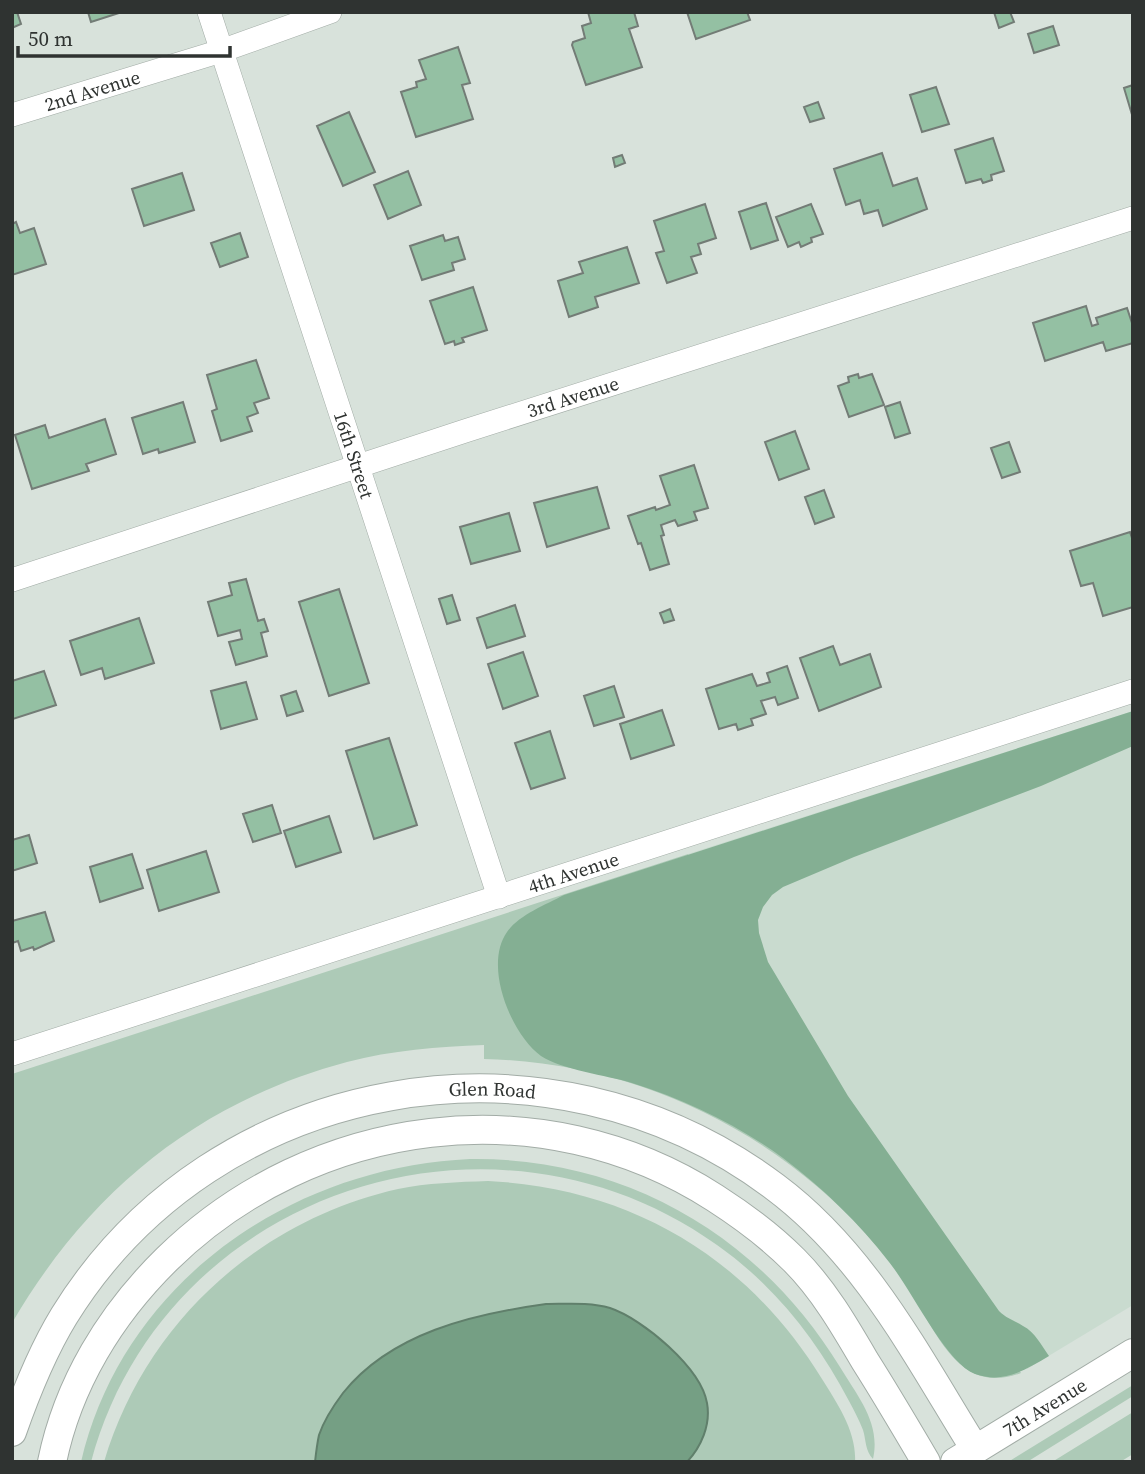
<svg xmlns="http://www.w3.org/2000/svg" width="1145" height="1474" font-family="'Source Serif 4',serif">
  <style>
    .built { fill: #c9dbcf }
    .green { fill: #adcab7 }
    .forest { fill: #84af93 }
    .water { fill: #759f84; stroke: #607f6b; stroke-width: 2 }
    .building { fill: #94c0a3; stroke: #737c76; stroke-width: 2 }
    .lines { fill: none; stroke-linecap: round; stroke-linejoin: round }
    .minor-casing { stroke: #a2aca6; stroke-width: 24 }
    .tertiary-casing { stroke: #a2aca6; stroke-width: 30 }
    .minor { stroke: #fff; stroke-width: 23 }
    .tertiary { stroke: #fff; stroke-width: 28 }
    .labels { text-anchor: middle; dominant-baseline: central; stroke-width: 5; stroke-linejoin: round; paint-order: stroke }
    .street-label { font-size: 19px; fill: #2f3331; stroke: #d8e2db }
  </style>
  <rect width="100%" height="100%" fill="#d8e2db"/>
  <!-- built -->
  <path class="built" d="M1133 711V1305L1027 1369 688 854Z"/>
  <!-- green -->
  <path class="green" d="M688 854 1021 1373C961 1396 938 1336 913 1295 900 1274 884 1254 868 1236 770 1127 631 1062 484 1059V1045C438 1047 392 1050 347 1062 198 1102 89 1191 12 1323V1074Z
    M470 1159C626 1157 760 1236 840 1367 858 1397 881 1423 873 1459 865 1451 866 1439 863 1430 859 1420 854 1410 849 1401 817 1340 774 1285 717 1245 492 1084 164 1191 91 1462H81C123 1282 291 1167 470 1159Z
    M488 1181C631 1188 747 1257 822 1379 837 1403 857 1432 855 1462H104C145 1324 257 1221 398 1189 427 1183 458 1182 488 1181Z
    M1133 1385V1396L1027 1462H1008Z
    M1133 1412V1454L1120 1462H1052Z"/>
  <!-- forest -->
  <path class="forest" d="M1133 711V746L1041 786 854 857 783 887 772 895 763 907 758 920 759 933 768 962 848 1096 999 1311C1007 1319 1014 1320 1023 1326 1035 1332 1041 1345 1049 1356 1025 1370 1004 1384 975 1374 946 1363 911 1289 889 1262 859 1223 823 1188 783 1158 738 1125 686 1100 632 1083 606 1075 562 1070 541 1056 511 1034 483 966 507 932 519 915 545 905 564 895Z"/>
  <!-- water -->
  <path class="water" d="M546 1304C567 1304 590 1302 610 1308 643 1319 701 1368 707 1403 711 1425 701 1447 687 1462H315C316 1453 317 1444 319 1435 324 1420 334 1405 343 1393 391 1333 473 1314 546 1304Z"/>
  <!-- building -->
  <path class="building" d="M12 12H17L21 24 12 28Z
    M88 12H122L91 22Z
    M588 12H634L638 26 629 29 642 67 586 85 572 45 573 42 585 38 582 26 591 23Z
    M687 12H747L750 20 696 39Z
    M994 12H1010L1014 22 999 28Z
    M1053 26 1059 45 1034 53 1028 34Z
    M458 47 470 83 462 85 473 119 416 137 401 92 417 87 416 82 426 79 419 60Z
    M1133 85V118L1124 88Z
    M936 87 949 124 922 132 910 95Z
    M818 102 824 118 810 122 804 107Z
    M349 112 375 172 343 186 317 126Z
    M993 138 1004 171 991 175 992 180 983 183 981 179 966 183 955 150Z
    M882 153 893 186 917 178 927 209 883 226 878 210 864 214 860 200 846 205 834 169Z
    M622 155 625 163 615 167 613 158Z
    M408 171 421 205 388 219 374 185Z
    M182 173 194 210 144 226 132 189Z
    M766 203 778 240 751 249 739 212Z
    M705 204 716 238 698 244 701 254 691 257 697 273 667 283 656 253 664 251 654 221Z
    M811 204 823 234 811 238 812 242 801 247 799 242 788 247 776 217Z
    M16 222 20 233 34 228 46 264 12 275V224Z
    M240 233 248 257 220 267 211 243Z
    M443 235 445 241 458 237 465 259 452 263 454 270 422 280 410 246Z
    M627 247 639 283 595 297 598 307 569 317 558 281 583 273 579 262Z
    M473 287 487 330 462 338 464 342 455 345 454 341 445 344 430 301Z
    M1086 306 1092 326 1098 324 1096 318 1127 308 1133 326V343L1106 351 1103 342 1045 361 1033 323Z
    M256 360 269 398 254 403 258 413 247 417 252 431 221 441 212 411 217 409 207 375Z
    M858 374 859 378 872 374 884 405 849 417 838 386 849 382 848 377Z
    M183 402 195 442 159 453 158 449 143 454 132 418Z
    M900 402 910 433 895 438 885 407Z
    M105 419 116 454 86 464 89 471 32 489 15 435 45 425 49 438Z
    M795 431 809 469 779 480 765 442Z
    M1009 442 1020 472 1002 478 991 448Z
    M694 465 708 508 694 512 697 520 678 526 675 520 661 525 664 535 661 536 669 564 650 570 641 543 638 544 628 516 655 507 656 510 670 505 660 476Z
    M597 487 609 528 547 547 534 503Z
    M824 490 834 517 815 524 805 497Z
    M509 513 520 551 471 564 460 527Z
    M1130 532 1133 541V607L1103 616 1093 583 1081 586 1070 551Z
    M246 579 258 621 264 619 268 631 261 633 267 656 236 665 229 642 242 639 240 630 218 636 208 602 232 595 229 583Z
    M339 589 369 683 329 696 299 602Z
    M452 595 460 620 447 624 439 599Z
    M515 605 525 636 487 648 477 618Z
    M670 609 674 620 664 623 660 613Z
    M139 618 154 663 105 679 102 668 81 675 70 641Z
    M833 646 840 665 870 654 881 687 819 711 800 658Z
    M523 652 538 696 503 709 488 664Z
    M787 666 798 698 778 705 775 697 761 701 766 714 751 719 753 725 738 730 736 724 719 729 706 689 752 674 757 686 770 682 767 673Z
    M44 671 56 705 13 719 12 681Z
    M246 682 257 719 221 729 211 691Z
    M614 686 624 717 594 726 584 696Z
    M296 691 303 711 287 716 281 696Z
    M662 710 674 745 631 759 620 724Z
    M550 731 565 778 531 789 515 743Z
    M389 738 417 825 374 839 346 751Z
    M272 805 281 833 253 842 243 814Z
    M329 816 341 852 296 867 284 831Z
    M29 835 37 863 12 871V840Z
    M206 851 219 892 159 911 147 870Z
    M132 854 143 888 100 902 90 867Z
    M45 912 54 941 34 950 33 947 21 951 18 941 12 943V921Z"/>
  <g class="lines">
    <!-- minor casing -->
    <g class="minor-casing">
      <g id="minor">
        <path id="s1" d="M209 12 499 897"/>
        <path id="s2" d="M12 115 221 51 330 12"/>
        <path id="s3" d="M12 580 465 431 1133 218"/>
        <path id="s4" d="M12 1054 1133 691"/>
      </g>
    </g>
    <!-- tertiary casing -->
    <g class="tertiary-casing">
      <g id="tertiary">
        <path id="s5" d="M12 1432C26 1392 42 1352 64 1316 214 1073 549 1016 775 1187 865 1254 917 1356 975 1449"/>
        <path d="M52 1462C68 1384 110 1315 167 1259 313 1116 541 1086 715 1198 743 1216 770 1236 794 1260 823 1289 844 1325 865 1361 886 1394 906 1428 926 1462"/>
        <path id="s6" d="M955 1462 1133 1353"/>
      </g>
    </g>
    <!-- minor -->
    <use href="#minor" class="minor"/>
    <!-- tertiary -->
    <use href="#tertiary" class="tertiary"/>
  </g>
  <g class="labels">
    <!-- street labels -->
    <g class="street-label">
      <text stroke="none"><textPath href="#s2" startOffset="84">2nd Avenue</textPath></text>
      <text stroke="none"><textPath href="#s3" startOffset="590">3rd Avenue</textPath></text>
      <text stroke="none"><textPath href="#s1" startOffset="466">16th Street</textPath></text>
      <text stroke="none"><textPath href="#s4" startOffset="590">4th Avenue</textPath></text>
      <text stroke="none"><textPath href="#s5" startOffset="635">Glen Road</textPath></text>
      <text stroke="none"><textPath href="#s6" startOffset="105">7th Avenue</textPath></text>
    </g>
  </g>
  <!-- border -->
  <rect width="1145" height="1474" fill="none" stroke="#2f3331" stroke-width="28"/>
  <!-- scale -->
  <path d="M18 46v10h212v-10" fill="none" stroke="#2f3331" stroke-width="3.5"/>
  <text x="28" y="46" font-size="21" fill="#2f3331" stroke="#d8e2db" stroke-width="5" paint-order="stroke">50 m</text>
</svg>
